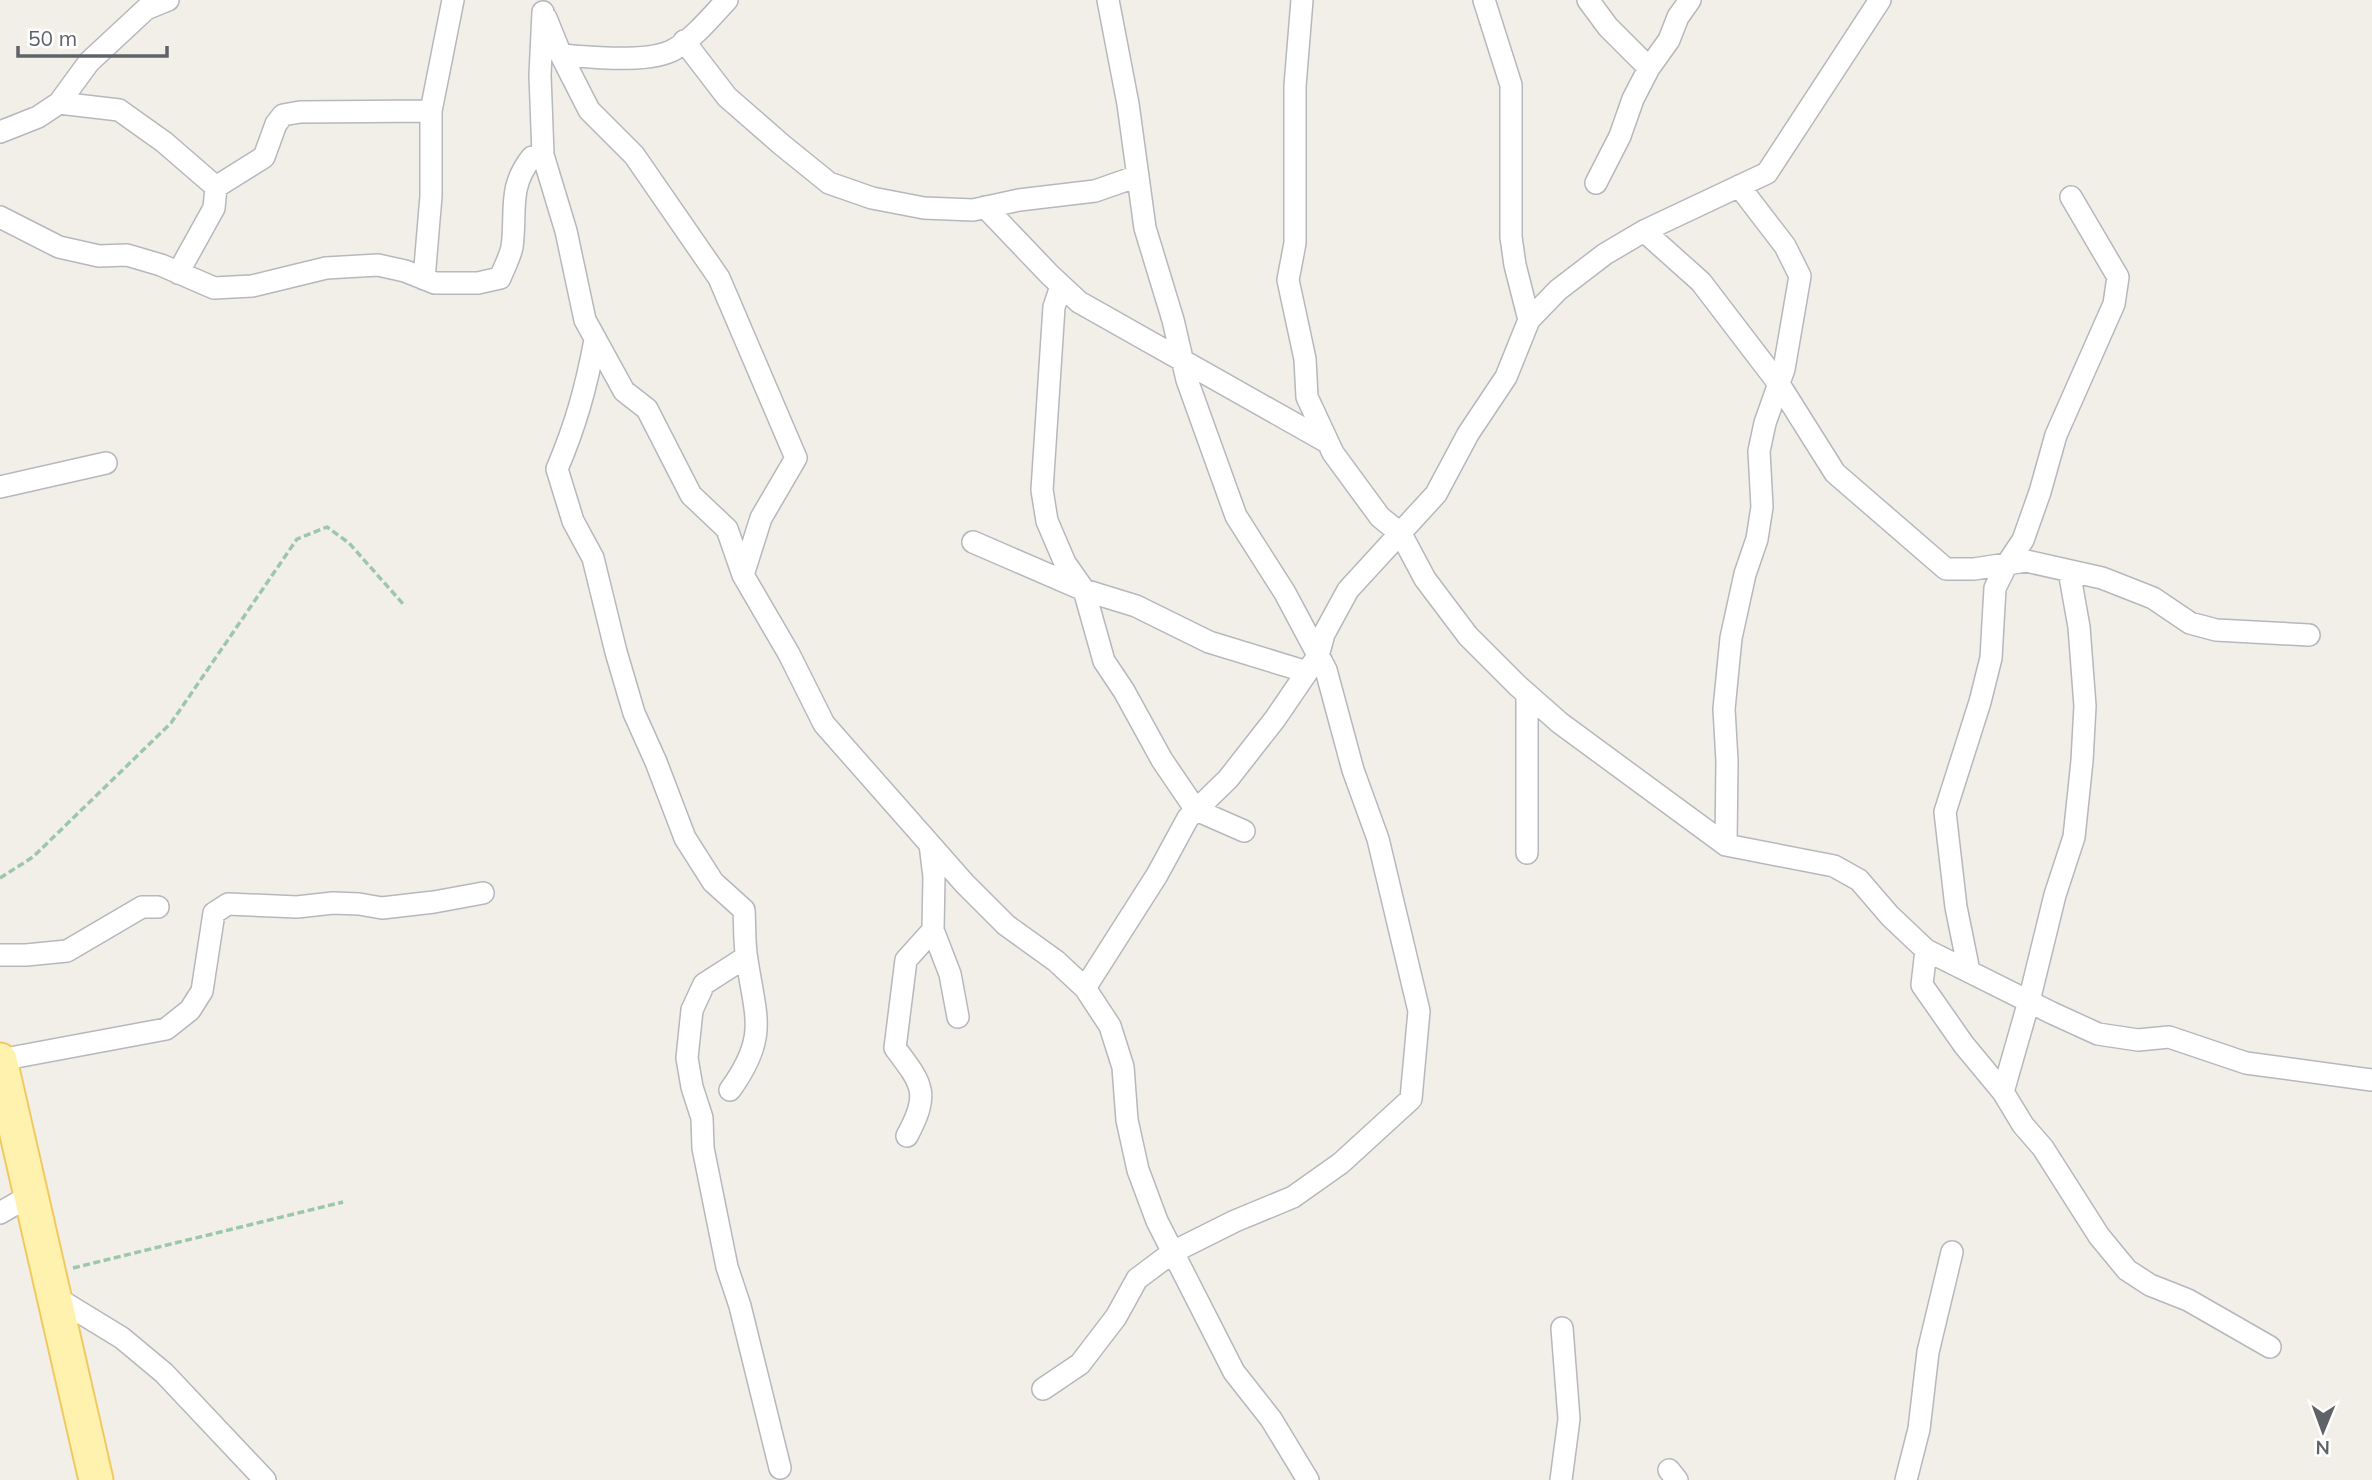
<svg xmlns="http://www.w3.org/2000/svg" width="2372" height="1480" font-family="Mulish,sans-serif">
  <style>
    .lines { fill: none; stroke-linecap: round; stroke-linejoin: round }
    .minor-casing { stroke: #b5b8bc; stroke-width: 24 }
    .primary-casing { stroke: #f2c960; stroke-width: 37 }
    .path { stroke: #9cc7a9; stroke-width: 3.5; stroke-dasharray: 7 3.5; stroke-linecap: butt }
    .minor { stroke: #fff; stroke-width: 21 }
    .primary { stroke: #fff2af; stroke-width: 33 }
  </style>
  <rect width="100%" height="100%" fill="#f1efe8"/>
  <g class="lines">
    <!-- minor casing -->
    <g class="minor-casing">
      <path id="minor" d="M1302 0 1295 86V243L1288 280 1305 359 1307 397 1333 453 1380 517 1401 534 1425 579 1468 636 1518 686 1560 723 1726 845 1834 866 1859 880 1890 916 1926 950 2052 1013 2098 1034 2138 1040 2169 1037 2246 1063 2372 1080
        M1484 0 1511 85V237L1515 265 1529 320
        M1588 0 1608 27 1649 68
        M543 12 540 75 543 155 566 231 585 320 624 391 647 409 691 495 727 529 743 575 789 654 824 724 965 884 1006 925 1056 961 1085 988 1110 1026 1123 1067 1127 1120 1138 1170 1157 1221 1234 1372 1271 1419 1308 1480
        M546 18 561 55 589 110 634 155 719 278 796 458 761 518 743 575
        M684 41 727 97 782 145 829 183 872 198 924 208 973 210 1019 200 1095 191 1138 176
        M561 55C590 57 650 64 675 49 695 37 711 17 727 0
        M59 103 119 110 164 142 216 187 214 208 178 273
        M0 132 38 117 59 103 89 62 146 9 168 0
        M1596 183 1620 136 1633 99 1649 68 1669 40 1678 17 1690 0
        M216 187 264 157 276 124 283 115 300 112 431 111
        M985 207 1050 275 1079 302 1327 442
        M0 217 59 247 99 256 127 255 161 265 214 288 252 286 326 268 378 265 405 271 435 283H478L500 278C504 268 510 257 512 247 517 212 507 188 532 157L543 155
        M1644 231 1701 282 1779 384 1835 473 1946 569H1974L2026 561 2102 578 2153 598 2190 623 2216 630 2309 635
        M424 279 431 196V111L453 0
        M1061 286 1054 307 1042 490 1047 521 1065 563 1084 590 1104 661 1124 691 1162 760 1196 810 1244 831
        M595 340C586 388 576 424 557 469L573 521 593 558 616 652 634 713 656 762 685 838 713 882 744 910C745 926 744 944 747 960 756 1019 768 1037 730 1090
        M0 487 106 463
        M973 542 1084 590 1136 606 1209 642 1307 672
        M1527 694V853
        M1726 845 1727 761 1724 709 1731 638 1745 574 1757 539 1762 507 1759 451 1765 423 1784 369 1800 276 1785 246 1739 186
        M933 930 950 974 958 1017
        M1926 950 1922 985 1964 1045 2003 1092 2023 1125 2043 1148 2099 1236 2127 1270 2150 1285 2188 1300 2270 1347
        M0 955H26L67 951 142 907H158
        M746 957 704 984 692 1010 687 1058 692 1087 702 1118 703 1148 727 1267 740 1306 780 1468
        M1969 971 1956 907 1945 812 1980 702 1991 658 1995 588 2007 564 2023 540 2040 492 2056 435 2114 304 2118 277 2071 197
        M1085 988 1157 875 1188 818 1228 779 1275 719 1318 656 1324 634 1348 590 1436 494 1468 434 1506 377 1529 320 1558 290 1605 254 1644 231 1767 173 1880 0
        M0 1060 166 1029 190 1010 202 991 214 913 228 904 297 907 333 903 359 904 382 908 434 902 483 893
        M2003 1092 2029 1001 2055 895 2074 837 2082 761 2085 706 2079 627 2069 571
        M907 1136C930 1093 923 1085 895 1048L906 960 933 930 934 877 930 844
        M0 1213 31 1195
        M55 1297 122 1338 164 1373 265 1480
        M1043 1389 1080 1364 1116 1317 1137 1279 1173 1252 1235 1221 1293 1197 1341 1163 1411 1099 1419 1011 1378 839 1353 770 1326 670 1285 593 1236 516 1187 380 1173 320 1145 228 1128 104 1108 0
        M1669 1470 1677 1480
        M1561 1480 1569 1419 1562 1328
        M1906 1480 1919 1429 1928 1352 1952 1252"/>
    </g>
    <!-- primary casing -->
    <g class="primary-casing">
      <path id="primary" d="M0 1060 96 1480"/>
    </g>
    <!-- path -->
    <path class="path" d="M0 878 33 857 171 723 297 539 327 527 349 543 404 605
      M73 1268 343 1202"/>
    <!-- minor -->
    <use href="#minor" class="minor"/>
    <!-- primary -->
    <use href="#primary" class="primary"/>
  </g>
  <!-- north arrow -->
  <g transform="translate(2323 1431) rotate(181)" stroke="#ffffff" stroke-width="5" paint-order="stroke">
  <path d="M0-5L12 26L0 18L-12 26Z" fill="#5f6368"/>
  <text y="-10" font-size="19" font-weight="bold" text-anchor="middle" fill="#5f6368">N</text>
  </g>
  <!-- scale -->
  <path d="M18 46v10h149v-10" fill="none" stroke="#5f6368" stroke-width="3.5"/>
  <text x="28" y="46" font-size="21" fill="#5f6368" stroke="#ffffff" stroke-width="5" paint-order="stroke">50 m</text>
</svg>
